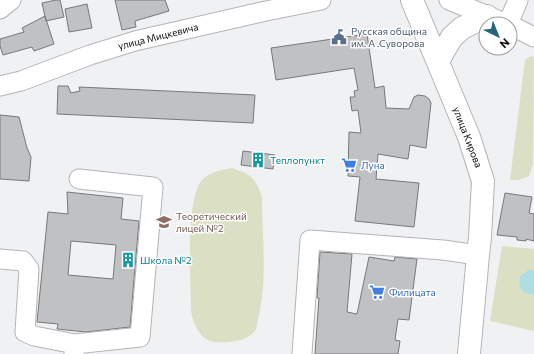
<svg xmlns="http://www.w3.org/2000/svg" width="534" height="354" font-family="Commissioner,sans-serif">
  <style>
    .green { fill: #dbdfc4 }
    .water { fill: #aedee4 }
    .building { fill: #c0c1c3; stroke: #77787a; fill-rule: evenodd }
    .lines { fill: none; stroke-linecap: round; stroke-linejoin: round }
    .minor-casing { stroke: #b3b4b7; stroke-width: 21 }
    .major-casing { stroke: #b3b4b7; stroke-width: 24 }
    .minor { stroke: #fff; stroke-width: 19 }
    .major { stroke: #fff; stroke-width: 22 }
    .labels { text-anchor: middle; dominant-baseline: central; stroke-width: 3; stroke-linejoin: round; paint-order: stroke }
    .service-label { font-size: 10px; fill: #4e5e75; stroke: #fefeff; text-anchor: start }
    .street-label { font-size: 10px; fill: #0b0c0c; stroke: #fefeff }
    .culture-label { font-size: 10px; fill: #0d838f; stroke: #fefeff; text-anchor: start }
    .shop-label { font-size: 10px; fill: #366cbe; stroke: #fefeff; text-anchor: start }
    .education-label { font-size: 10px; fill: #785e54; stroke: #fefeff; text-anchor: start }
  </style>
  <rect width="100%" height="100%" fill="#f0f1f3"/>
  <!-- green -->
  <path class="green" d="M531 56 534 57 533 164 529 176 518 180H510L525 60Z
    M232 168C252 175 255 177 262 197 262 236 268 281 258 319 257 323 257 328 255 331 247 342 227 343 215 342 200 341 193 323 191 311 191 283 185 200 202 180 209 172 222 170 232 168Z
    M502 246 534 249V270L524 272 519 279 533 294H534V331L490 321Z"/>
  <!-- water -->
  <path class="water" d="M528 270H534V294C522 295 516 285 521 275Z"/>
  <!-- building -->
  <path class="building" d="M56 0H60L64 17 46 21 42 3Z
    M115 0H165L169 11 135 21 136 27 122 30Z
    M87 4 92 28 69 32 65 9Z
    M45 16 54 44 34 51 32 47 3 55 0 46V39L24 32 22 28Z
    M367 34 375 88 384 86 386 108 409 109 414 97 418 95 425 96 429 99 431 103 426 148 410 145 408 159 378 154 376 179 419 183 414 227 355 221 360 177 348 176 349 132 361 133 358 110 352 111 350 97H355L354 91 358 90 354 68 276 80 271 48Z
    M58 86H68L71 93 80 91 79 87 255 95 253 123 57 114Z
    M0 115 19 117 27 148 31 157 29 181 0 179Z
    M243 151 275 155 273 169 241 165Z
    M67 192 123 198 121 219 139 221 130 327 86 332 57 329 58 324 37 322 48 212 68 214ZM71 241 116 245 113 279 68 275Z
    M505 193 532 197 529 213 534 214V241L526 239V241L517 240V237L497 235Z
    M320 252 352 254 347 312 357 314 369 257 394 261 395 257 417 259 409 320 398 319 395 340 400 341 398 354H315L319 298H317Z"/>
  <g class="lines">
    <!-- minor casing -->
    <g class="minor-casing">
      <path id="minor" d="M449 0 507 24
        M0 9 11 0
        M508 24 518 0
        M510 25 534 37
        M0 86 21 81 90 55 135 41 266 11 321 0
        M0 259 23 261 29 269 25 332 34 336 75 344
        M74 354 75 344 140 337 153 187 79 179
        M302 354 310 240 443 250 478 255"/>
    </g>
    <!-- major casing -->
    <g class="major-casing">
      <path id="major" d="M412 0 469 137 483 181 480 237 478 255 469 354
        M438 61 452 37 462 28 487 16"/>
    </g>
    <!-- minor -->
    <use href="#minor" class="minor"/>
    <!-- major -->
    <use href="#major" class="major"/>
  </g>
  <!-- icons -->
  <defs>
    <g id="civic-bare" transform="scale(1.2)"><path d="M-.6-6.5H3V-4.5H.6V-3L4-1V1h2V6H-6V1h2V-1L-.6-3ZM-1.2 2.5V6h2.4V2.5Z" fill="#5c6f8a" stroke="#fefeff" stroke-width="2.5" paint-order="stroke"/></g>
    <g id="building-bare" transform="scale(1.2)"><path d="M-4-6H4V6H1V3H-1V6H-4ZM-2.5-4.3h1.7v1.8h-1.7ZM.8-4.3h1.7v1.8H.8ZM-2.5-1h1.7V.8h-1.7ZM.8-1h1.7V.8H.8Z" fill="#0f9aa8" stroke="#fefeff" stroke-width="2.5" paint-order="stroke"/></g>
    <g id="supermarket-bare" transform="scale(1.2)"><path d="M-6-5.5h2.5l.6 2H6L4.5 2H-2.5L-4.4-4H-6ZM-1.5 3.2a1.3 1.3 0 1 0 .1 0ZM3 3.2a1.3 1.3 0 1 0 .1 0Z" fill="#3f7fe0" stroke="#fefeff" stroke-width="2.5" paint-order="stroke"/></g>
    <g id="school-bare" transform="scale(1.2)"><path d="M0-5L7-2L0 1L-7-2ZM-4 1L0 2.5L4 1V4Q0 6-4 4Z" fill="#8d6e63" stroke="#fefeff" stroke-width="2.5" paint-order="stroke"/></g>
  </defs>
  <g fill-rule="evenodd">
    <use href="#civic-bare" x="339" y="37"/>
    <use href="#building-bare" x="258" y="160"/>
    <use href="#supermarket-bare" x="349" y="165"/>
    <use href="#school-bare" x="164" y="222"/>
    <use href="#building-bare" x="128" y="260"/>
    <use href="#supermarket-bare" x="377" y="292"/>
  </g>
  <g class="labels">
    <!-- service labels -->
    <g class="service-label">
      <text x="351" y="31">Русская община<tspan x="351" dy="12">им. А .Суворова</tspan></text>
    </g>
    <!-- street labels -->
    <g class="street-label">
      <text transform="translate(158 36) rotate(-14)">улица Мицкевича</text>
      <text transform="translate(468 137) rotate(69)">улица Кирова</text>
    </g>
    <!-- culture labels -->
    <g class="culture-label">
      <text x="270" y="160">Теплопункт</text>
      <text x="140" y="260">Школа №2</text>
    </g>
    <!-- shop labels -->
    <g class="shop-label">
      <text x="361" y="165">Луна</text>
      <text x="389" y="292">Филицата</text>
    </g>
    <!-- education labels -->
    <g class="education-label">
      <text x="176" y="216">Теоретический<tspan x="176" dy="12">лицей №2</tspan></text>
    </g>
  </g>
  <!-- north arrow -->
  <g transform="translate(498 36) rotate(137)"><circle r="19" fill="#fefeff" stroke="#9d9d9e"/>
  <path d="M0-3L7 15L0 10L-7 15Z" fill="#246579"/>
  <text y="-6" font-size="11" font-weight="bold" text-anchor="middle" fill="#0b0c0c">N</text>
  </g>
</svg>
